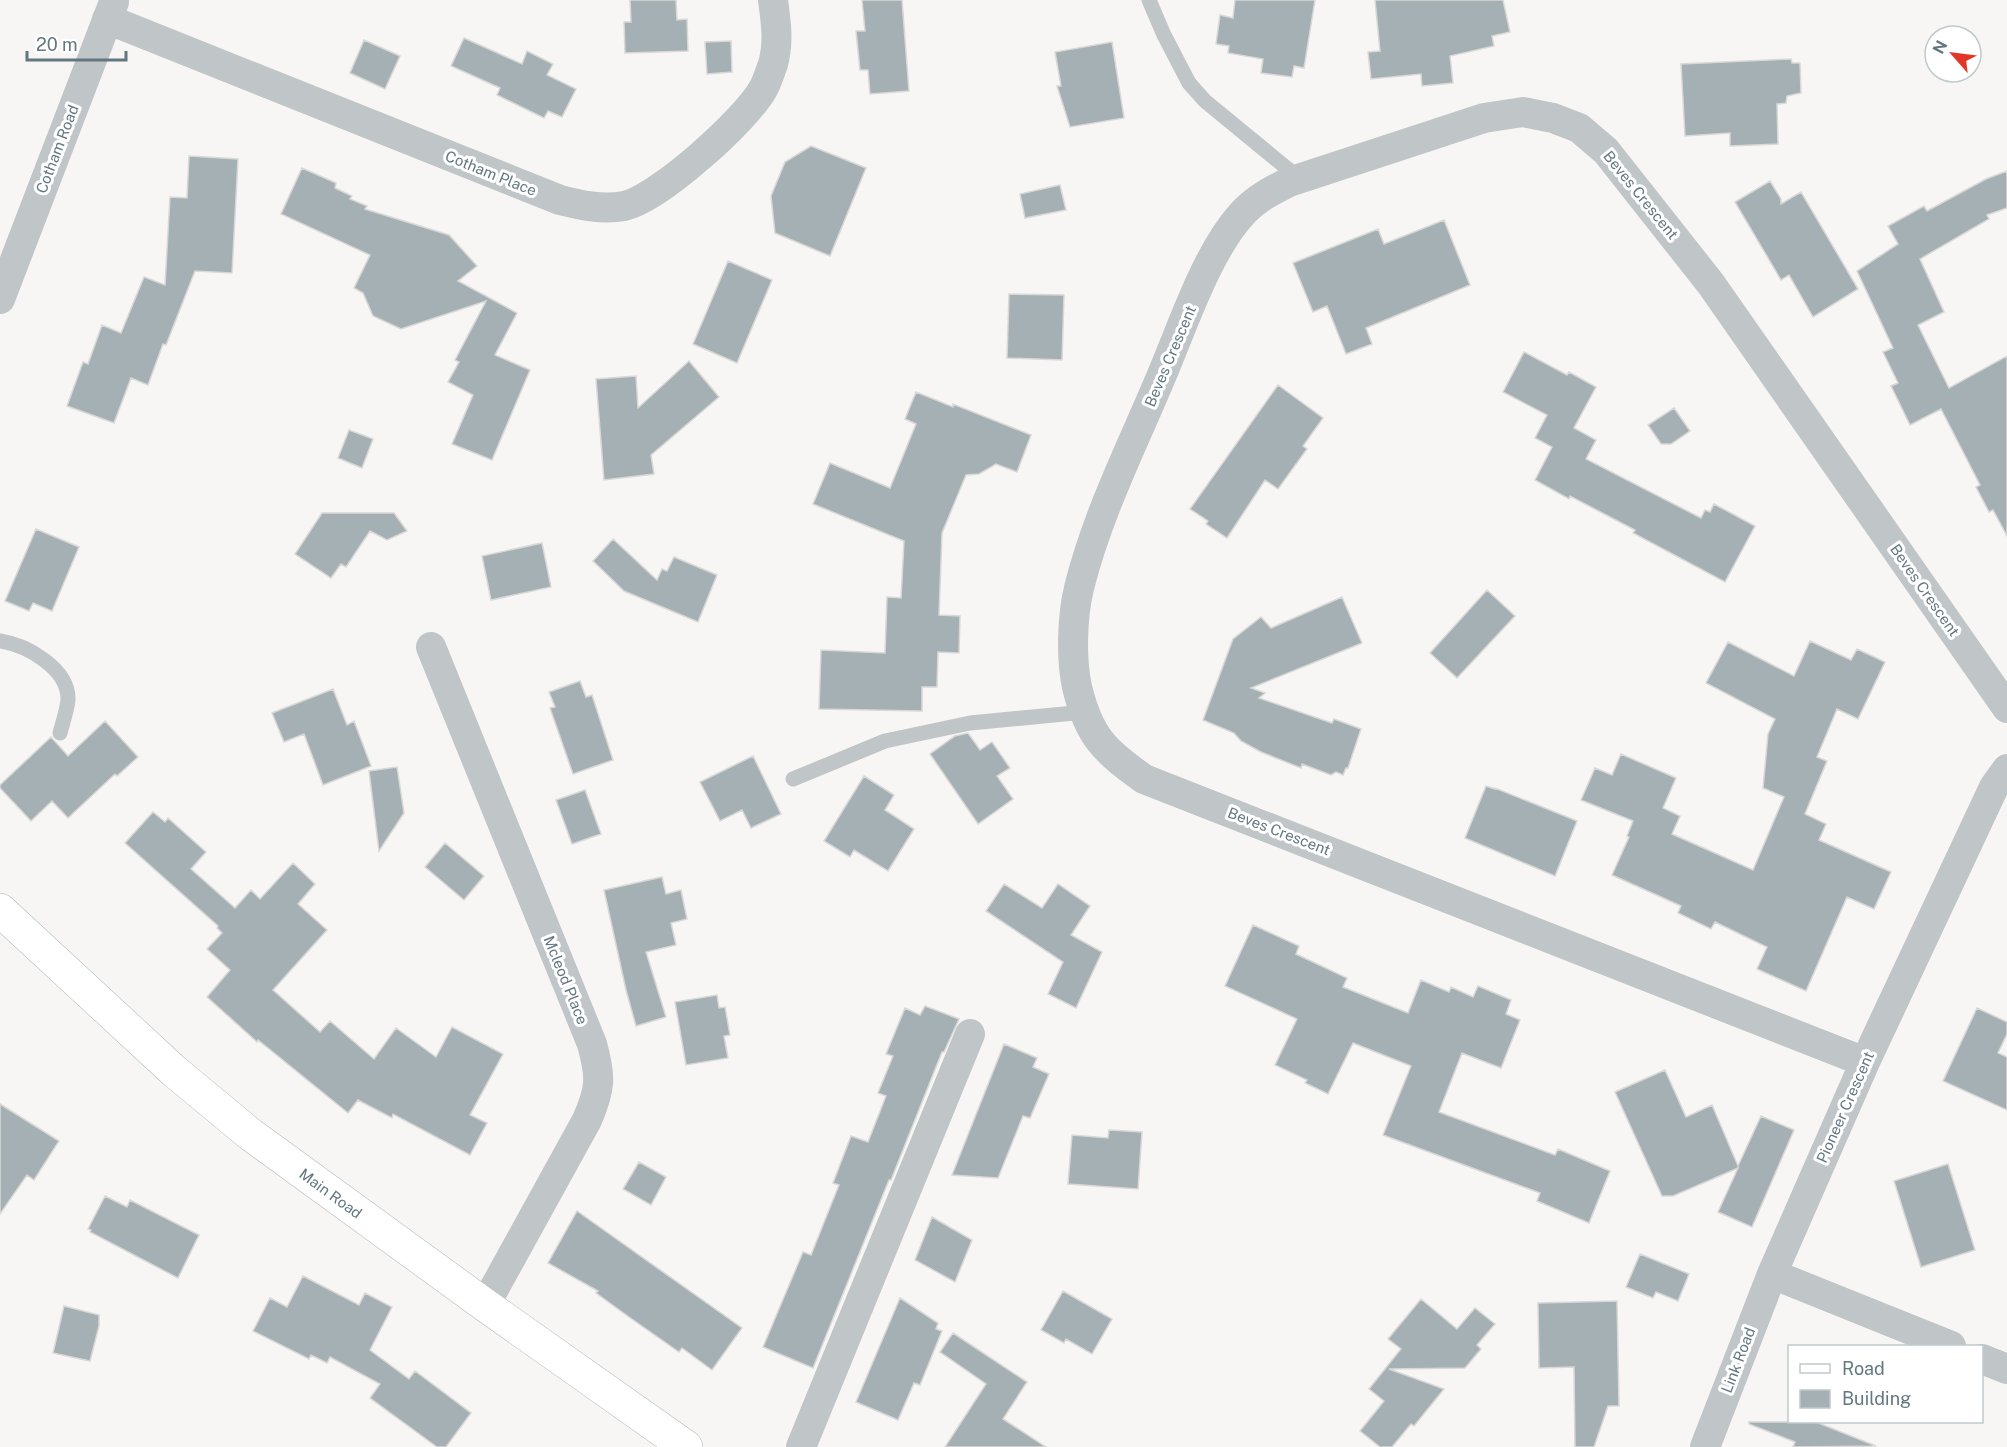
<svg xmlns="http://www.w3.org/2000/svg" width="2007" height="1447" font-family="'Public Sans',sans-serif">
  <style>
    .building { fill: #a4b0b3; stroke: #d8d8d6; stroke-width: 1.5 }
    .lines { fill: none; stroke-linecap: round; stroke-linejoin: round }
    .secondary-casing { stroke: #b0b8bb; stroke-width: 34 }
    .service { stroke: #c0c5c8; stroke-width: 15 }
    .minor { stroke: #c0c5c8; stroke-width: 30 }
    .secondary { stroke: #fff; stroke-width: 33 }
    .labels { text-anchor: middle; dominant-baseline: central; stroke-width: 6; stroke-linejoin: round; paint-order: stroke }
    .street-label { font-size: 15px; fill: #62777f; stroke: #fff }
  </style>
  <rect width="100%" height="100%" fill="#f7f6f4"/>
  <!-- building -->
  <path class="building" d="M630 0H676L677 20 687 19 688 51 625 53 624 22H631Z
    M862 0H902L909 91 870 94 868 70H860L856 31H865Z
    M1235 0H1315L1304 68 1294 66 1292 77 1261 73 1263 59 1228 53 1229 46 1216 44 1220 15 1233 18Z
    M1375 0H1503L1510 32 1492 36 1494 46 1450 56 1453 83 1422 86 1421 74 1371 79 1368 52 1380 51Z
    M464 38 522 64 527 51 553 64 547 75 576 89 562 117 548 111 544 118 497 95 500 88 451 66Z
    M364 40 400 56 385 89 350 73Z
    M731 41 732 72 707 74 705 42Z
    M1112 42 1124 118 1070 127 1057 86H1061L1055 52Z
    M1791 59 1792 63H1800L1801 93 1787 96 1786 103 1777 104 1778 144 1730 146V133L1685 136 1681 64Z
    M811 146 866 168 830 256 775 233 771 196 785 162Z
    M189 156 238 159 232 273 195 271 166 345 163 344 148 385 131 378 114 423 67 406 83 362 88 364 102 325 121 333 144 277 165 285 170 197 187 198Z
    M302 168 336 183 335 188 352 196 350 199 367 206 365 209 449 235 477 266 458 281 517 313 495 355 530 370 492 460 452 444 473 395 448 382 459 362 455 360 486 301 401 329 373 316 363 293 354 288 370 255 281 214Z
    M2007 171V208L1987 215 1989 219 1920 259 1944 312 1918 325 1949 388 2007 356V536L1993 510 1989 512 1976 487 1980 485 1941 409 1910 425 1891 386 1898 383 1883 352 1893 348 1857 271 1898 244 1888 226 1924 206 1927 211 1986 179Z
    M1770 181 1781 199V204L1801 192 1858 289 1813 317 1789 275 1781 280 1735 202Z
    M1060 185 1066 210 1025 218 1020 194Z
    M1444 220 1470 285 1366 328 1372 344 1346 354 1327 306 1313 312 1293 263 1378 229 1384 244Z
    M728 261 772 280 737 363 693 344Z
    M1009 294 1064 295 1062 360 1007 358Z
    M1524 352 1567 375 1569 372 1596 387 1574 428 1596 440 1586 459 1701 518 1705 510 1710 512 1714 504 1755 526 1725 582 1633 533 1635 530 1570 496 1569 499 1535 480 1552 447 1535 438 1547 415 1503 392Z
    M689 361 719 397 651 455 654 474 604 480 596 379 636 376 638 408Z
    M1278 385 1323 418 1303 446 1307 449 1278 489 1265 480 1227 538 1206 524 1208 521 1190 509Z
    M916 392 953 407V404L1031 435 1017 472 996 464 979 474 966 475 942 533 939 615 960 616 959 653 938 652 937 687H922V711L819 709 821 650 885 653 887 597 901 598 904 541 813 504 830 463 890 488 916 424 905 419Z
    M1674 408 1690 431 1671 444H1661L1648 425Z
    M349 430 373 439 362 468 338 458Z
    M322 513H394L407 531 387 540 370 531 346 567 341 564 331 578 295 554Z
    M36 529 79 547 52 611 33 603 29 611 5 601Z
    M613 539 657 580 662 569 667 571 674 557 717 575 698 622 624 591 593 561Z
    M542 543 551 587 491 600 482 556Z
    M1487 590 1515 616 1457 678 1430 653Z
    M1342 597 1362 643 1251 688 1265 693 1259 698 1332 723 1334 719 1361 729 1348 768H1346L1343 775 1336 772 1331 775 1302 764 1301 768 1261 752 1241 741 1234 733 1203 720 1233 639 1261 617 1271 628Z
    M1810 641 1851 660 1857 649 1885 662 1858 719 1837 709 1817 757 1827 761 1805 814 1826 824 1819 840 1891 872 1874 909 1847 897 1806 991 1757 969 1767 947 1715 922 1711 929 1678 913 1681 906 1612 875 1629 837 1627 836 1633 821 1581 800 1595 768 1612 775 1621 754 1676 778 1663 808 1680 816 1672 834 1753 870 1784 797 1763 788 1768 734 1775 719 1706 683 1728 642 1794 676Z
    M580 681 586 697 592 695 613 760 573 774 550 708 555 707 549 692Z
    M333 689 347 725 354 721 371 766 323 785 304 734 284 742 272 713Z
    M105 721 138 757 117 776 115 774 68 818 52 801 31 821 0 788V785L51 737 68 756Z
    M968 733 980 750 992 742 1010 768 997 776 1013 799 978 824 930 754 955 736Z
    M753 756 781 814 751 828 742 810 720 821 700 782Z
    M397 767 404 813 379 851 369 771Z
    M864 776 894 795 885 810 914 829 888 871 854 850 850 857 824 841Z
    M1486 786 1495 789V788L1577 821 1555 876 1465 838Z
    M585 790 601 834 572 844 556 800Z
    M153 812 165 822 168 818 206 852 191 869 235 908 251 890 260 899 293 863 315 884 298 904 327 930 273 990 320 1032 330 1021 374 1059 396 1028 436 1057 452 1027 503 1054 470 1115 487 1123 470 1155 393 1114 392 1118 358 1100 348 1113 258 1040 257 1042 207 997 230 970 207 949 222 933 217 928 218 926 125 843Z
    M445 843 484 876 464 900 425 867Z
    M662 877 666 894 681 890 687 919 671 923 676 945 646 952 666 1017 636 1026 626 990 604 890Z
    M1004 884 1042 908 1058 884 1090 906 1071 935 1102 952 1076 1008 1048 994 1063 962 986 911Z
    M1253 925 1299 946 1296 954 1347 978 1343 987 1408 1013 1421 980 1449 992 1451 987 1473 997 1478 986 1511 1000 1506 1014 1520 1020 1501 1068 1462 1053 1439 1112 1555 1155 1558 1149 1610 1171 1589 1223 1537 1201 1540 1193 1383 1135 1411 1066 1353 1043 1328 1094 1305 1083 1307 1080 1275 1065 1297 1019 1225 986Z
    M717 995 719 1008 725 1007 730 1035 724 1036 728 1058 686 1065 675 1002Z
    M925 1006 959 1019 944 1052H942L891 1180H889L813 1368 763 1347 803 1252 811 1255 839 1185 833 1183 851 1136 868 1142 886 1096 878 1093 893 1056 886 1054 905 1008 920 1015Z
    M1977 1008 2007 1022V1034L1998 1053 2007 1057V1110L1943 1081Z
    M1004 1044 1037 1058 1033 1067 1049 1074 1030 1118 1023 1116 998 1178 952 1175Z
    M1665 1070 1686 1117 1712 1105 1738 1166 1761 1116 1794 1130 1752 1227 1718 1212 1738 1168 1673 1196H1662L1615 1092Z
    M0 1104 59 1141 34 1180 27 1175 0 1214Z
    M1109 1130 1142 1132 1138 1189 1068 1184 1072 1135 1108 1138Z
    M639 1162 666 1177 651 1205 623 1189Z
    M1948 1164 1975 1250 1921 1267 1894 1181Z
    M105 1196 127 1207 130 1200 199 1235 178 1278 90 1232 91 1230 88 1229Z
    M577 1211 742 1328 712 1370 682 1348 679 1352 629 1317 596 1293 598 1291 548 1263Z
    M932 1217 972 1240 955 1282 915 1260Z
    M1640 1254 1689 1274 1678 1301 1656 1292 1653 1298 1626 1287Z
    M303 1276 359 1305 365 1293 392 1307 370 1350 409 1379 415 1371 471 1413 446 1447H437L370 1398 380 1384 330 1357 327 1363 311 1355 309 1359 253 1331 270 1298 287 1307Z
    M1063 1291 1112 1319 1092 1354 1066 1339 1064 1343 1041 1330Z
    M900 1298 938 1323 936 1329 942 1331 920 1385 914 1383 898 1420 856 1402Z
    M1421 1299 1457 1329 1475 1308 1495 1324 1477 1345 1481 1349 1465 1368 1389 1369 1444 1389 1414 1426 1411 1424 1392 1447H1380L1360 1431 1384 1401 1369 1389 1401 1349 1388 1339Z
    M1617 1301 1619 1406H1608L1594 1447H1575L1574 1367 1539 1368 1538 1303Z
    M64 1306 99 1315V1326L90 1361 53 1353Z
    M953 1333 1027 1382 1003 1419 1046 1447H945L986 1384 940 1352Z
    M1749 1422H1816L1876 1446 1793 1447 1795 1442 1749 1424Z"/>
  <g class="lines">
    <!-- secondary casing -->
    <g class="secondary-casing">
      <g id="secondary">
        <path id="s1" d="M0 910 174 1071 250 1134 485 1305 686 1447"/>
      </g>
    </g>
    <!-- service -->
    <path class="service" d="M1149 0 1164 35 1189 83 1205 101 1300 179
      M0 641C26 645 69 668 68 700 67 710 63 722 60 733
      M793 779 885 741 970 723 1085 712"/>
    <!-- minor -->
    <path class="minor" d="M107 19 560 200C580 205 602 210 624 206 658 199 746 120 763 89 767 82 770 72 773 64 779 42 776 22 773 0
      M0 299 114 2
      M431 647 592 1044C601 1077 601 1088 587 1120L485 1305
      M1865 1062 1144 779C1104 750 1089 737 1077 687 1071 659 1072 617 1079 588 1097 515 1132 446 1161 377 1182 328 1206 254 1241 215 1255 199 1271 191 1289 182L1484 118 1523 112 1553 118 1579 128 1606 151 1711 284 2007 708
      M1772 1274 1951 1346
      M1982 1359 2007 1369
      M801 1447 970 1034
      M1705 1447 1772 1274 1865 1062 1994 787 2007 769"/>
    <!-- secondary -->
    <use href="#secondary" class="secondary"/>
  </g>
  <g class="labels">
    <!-- street labels -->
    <g class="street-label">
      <text transform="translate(57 149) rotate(-69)">Cotham Road</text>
      <text transform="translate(491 173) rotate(22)">Cotham Place</text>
      <text transform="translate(1641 195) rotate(51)">Beves Crescent</text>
      <text transform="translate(1170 356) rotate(-67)">Beves Crescent</text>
      <text transform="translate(1925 590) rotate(55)">Beves Crescent</text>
      <text transform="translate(1279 831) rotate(21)">Beves Crescent</text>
      <text transform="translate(566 980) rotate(68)">Mcleod Place</text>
      <text transform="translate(1845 1107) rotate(-66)">Pioneer Crescent</text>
      <text stroke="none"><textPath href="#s1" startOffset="436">Main Road</textPath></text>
      <text transform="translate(1738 1360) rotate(-69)">Link Road</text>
    </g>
  </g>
  <!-- legend -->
  <rect x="1788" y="1345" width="195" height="78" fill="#ffffff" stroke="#c0c9cc" stroke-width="1.5"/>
  <rect x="1800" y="1364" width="30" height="9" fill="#ffffff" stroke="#c0c9cc" stroke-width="1.5"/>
  <text x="1842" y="1375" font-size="18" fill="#62777f">Road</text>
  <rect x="1800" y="1390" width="30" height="18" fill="#a4b0b3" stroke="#c0c9cc" stroke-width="1.5"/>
  <text x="1842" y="1405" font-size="18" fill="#62777f">Building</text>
  <!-- north arrow -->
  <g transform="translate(1953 54) rotate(298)"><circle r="28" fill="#ffffff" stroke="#c0c9cc" stroke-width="1.5"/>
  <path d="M0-4.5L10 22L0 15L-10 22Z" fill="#e23628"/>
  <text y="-9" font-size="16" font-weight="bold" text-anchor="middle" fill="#62777f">N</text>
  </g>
  <!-- scale -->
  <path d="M27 51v9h99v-9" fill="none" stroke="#62777f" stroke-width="3"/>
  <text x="36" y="51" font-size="18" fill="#62777f" stroke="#ffffff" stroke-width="4.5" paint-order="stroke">20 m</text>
</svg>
